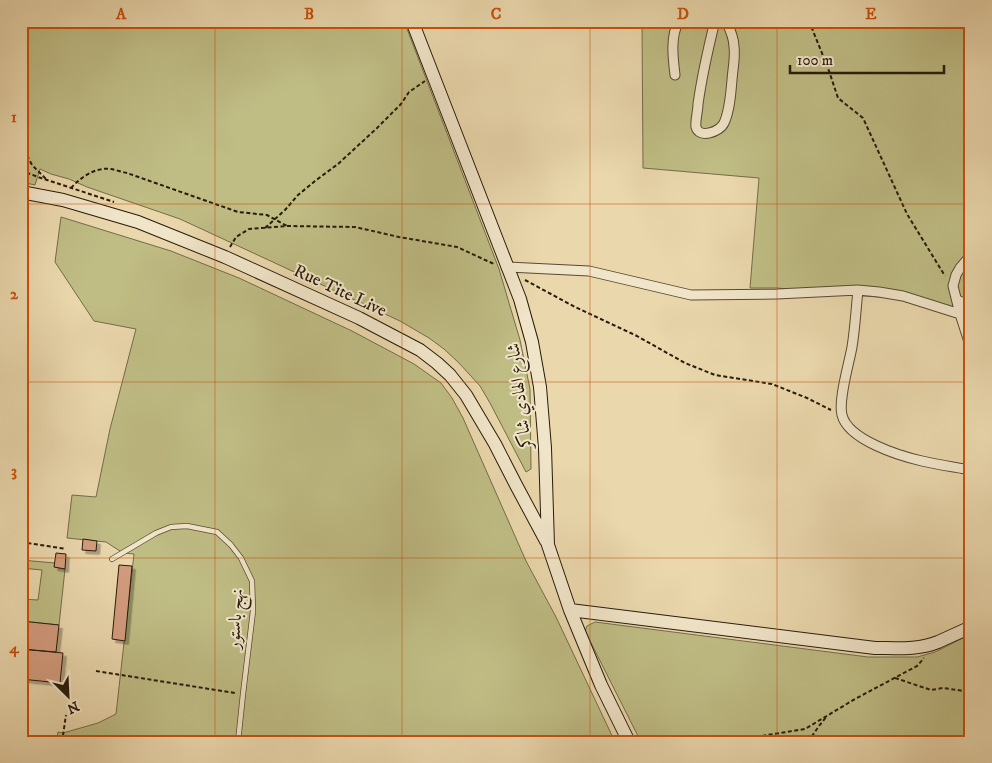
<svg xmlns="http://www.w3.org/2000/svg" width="992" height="763" font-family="'IM FELL DW Pica',Amiri,serif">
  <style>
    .green { fill: #bfbc84; stroke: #736c48 }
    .building { fill: #d39c7f; stroke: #271b0b; filter: url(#shadow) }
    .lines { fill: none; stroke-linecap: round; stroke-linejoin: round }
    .lane-casing { stroke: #584a33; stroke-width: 6 }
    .street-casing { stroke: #584a33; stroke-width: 11 }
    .secondary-casing { stroke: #271b0b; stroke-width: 14 }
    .path { stroke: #271b0b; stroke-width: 2; stroke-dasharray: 4 2.5; stroke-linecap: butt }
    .lane { stroke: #f1e5c9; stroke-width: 4.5 }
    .street { stroke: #f1e5c9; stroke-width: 9 }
    .secondary { stroke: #f1e5c9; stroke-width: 12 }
    .grid { fill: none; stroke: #cb500c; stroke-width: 1; stroke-opacity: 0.55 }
    .labels { text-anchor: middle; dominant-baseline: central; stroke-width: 4; stroke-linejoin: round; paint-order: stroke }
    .street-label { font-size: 18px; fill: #271b0b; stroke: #f1e5c9 }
    .neatline { fill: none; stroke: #cb500c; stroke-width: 2 }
    .grid-label { font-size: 16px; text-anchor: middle; font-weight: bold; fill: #cb500c }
  </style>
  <defs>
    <filter id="shadow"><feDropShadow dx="3.5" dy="3.5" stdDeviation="0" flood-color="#0004"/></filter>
  </defs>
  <rect width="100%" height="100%" fill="#ead7ac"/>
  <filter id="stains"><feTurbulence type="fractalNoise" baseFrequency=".004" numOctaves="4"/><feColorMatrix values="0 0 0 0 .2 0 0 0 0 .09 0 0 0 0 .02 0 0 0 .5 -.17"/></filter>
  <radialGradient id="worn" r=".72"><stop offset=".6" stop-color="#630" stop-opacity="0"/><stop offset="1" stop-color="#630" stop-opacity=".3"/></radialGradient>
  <!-- green -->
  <path class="green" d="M21 21H404L499 269 520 340 530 389 531 469 526 472 490 403 480 386 459 363 444 349 429 338 400 321 180 219 87 187 69 179 51 174 40 169 35 185 21 182Z
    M642 21H971V322L923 304 895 298 864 296 777 288H750L759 178 643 168Z
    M61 217 171 251 239 278 352 331 414 364 441 383 452 398 463 418 526 561 556 617 615 742H56L58 732 63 733 98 723 116 714 134 554 123 553 106 542 67 538 72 495 96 497 110 429 136 329 94 321 55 262Z
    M21 560 55 563V567L65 569 59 625 21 621V599L38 600 42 570 21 568Z
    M595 622 868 657H917L935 652 971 634V742H641L585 631 587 626Z"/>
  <!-- building -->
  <path class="building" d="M83 539 97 541 96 551 82 550Z
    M56 553 66 554 65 569 54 567Z
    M119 565 132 566 125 641 112 639Z
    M21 621 59 625 56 652 21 649Z
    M21 649 63 653 60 683 21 679Z"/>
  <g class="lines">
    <!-- lane casing -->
    <g class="lane-casing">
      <path id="lane" d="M112 559 156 533 171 527 187 526 217 532 231 545 241 558 252 581 253 611 243 694 238 742"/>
    </g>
    <!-- street casing -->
    <g class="street-casing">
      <path id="street" d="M715 21C708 49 702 76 698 104 698 111 695 121 696 127 699 139 720 132 724 123 731 108 731 86 733 70 734 62 735 54 734 47 734 38 730 29 726 21
        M675 75C673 58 670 36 679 21
        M971 255 960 268 956 275 953 286 960 314 971 348
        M506 267 589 271 691 295 777 294 858 290 879 292 903 296 960 314
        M858 290C856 309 855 329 852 347 849 364 838 400 842 415 848 440 900 456 922 461 938 465 955 467 971 470
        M957 300 971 306"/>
    </g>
    <!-- secondary casing -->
    <g class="secondary-casing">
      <path id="secondary" d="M412 21 520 299 532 342 540 387 545 448 548 545 570 610 601 685 629 742
        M21 192 63 200 138 222 225 257 359 318 420 350 437 363 450 375 466 395 495 444 516 485 546 541
        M570 610 875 648C896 648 919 650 938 642 949 637 960 632 971 627"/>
    </g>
    <!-- path -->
    <path class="path" d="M809 21 828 68 838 98 863 118 907 214 945 276
      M21 144 32 165 46 179
      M21 169 25 172 38 177 114 202
      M71 188C81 177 95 167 111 169 116 170 122 172 127 173L238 212 267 215 287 226
      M265 228 285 210 298 195 315 181 338 164 376 129 401 104 409 92 425 81
      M230 247 236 237 249 229 287 226 355 227 399 237 457 247 494 264
      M525 280 575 307 637 336 685 363 715 375 772 384 807 398 831 410
      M21 542 66 549
      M96 671 235 693
      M895 678 931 690 943 688 971 692
      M62 742 66 715
      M737 742 749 738 805 729 855 699 917 666 924 658
      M808 742 819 726 827 716"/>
    <!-- lane -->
    <use href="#lane" class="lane"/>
    <!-- street -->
    <use href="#street" class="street"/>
    <!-- secondary -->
    <use href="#secondary" class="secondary"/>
  </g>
  <!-- grid -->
  <path class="grid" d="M215 21V742M402 21V742M590 21V742M777 21V742M21 204H971M21 382H971M21 558H971"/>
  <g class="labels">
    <!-- street labels -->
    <g class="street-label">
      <text transform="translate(340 291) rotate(25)">Rue Tite Live</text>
      <text transform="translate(520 396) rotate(-97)">شارع الهادي شاكر</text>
      <text transform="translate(236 619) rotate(-86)">نهج باستور</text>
    </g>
  </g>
  <!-- margin -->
  <rect width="992" height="763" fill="none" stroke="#ead7ac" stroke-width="55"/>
  <!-- north arrow -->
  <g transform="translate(68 696) rotate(156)" stroke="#f1e5c9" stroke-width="4" paint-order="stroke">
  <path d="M0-4L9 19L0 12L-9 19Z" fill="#271b0b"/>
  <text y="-8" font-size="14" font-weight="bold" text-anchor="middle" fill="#271b0b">N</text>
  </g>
  <!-- scale -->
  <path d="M790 65v8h154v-8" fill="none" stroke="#271b0b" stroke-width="2.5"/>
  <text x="797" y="65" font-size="15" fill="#271b0b" stroke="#f1e5c9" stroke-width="4" paint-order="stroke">100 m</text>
  <rect x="28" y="28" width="936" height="708" class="neatline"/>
  <g class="grid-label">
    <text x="121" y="19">A</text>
    <text x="309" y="19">B</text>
    <text x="496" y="19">C</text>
    <text x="683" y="19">D</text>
    <text x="871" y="19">E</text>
    <text x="14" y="122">1</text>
    <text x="14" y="299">2</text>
    <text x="14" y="476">3</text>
    <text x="14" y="653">4</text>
  </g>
  <rect width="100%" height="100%" filter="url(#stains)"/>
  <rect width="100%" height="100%" fill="url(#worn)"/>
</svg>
